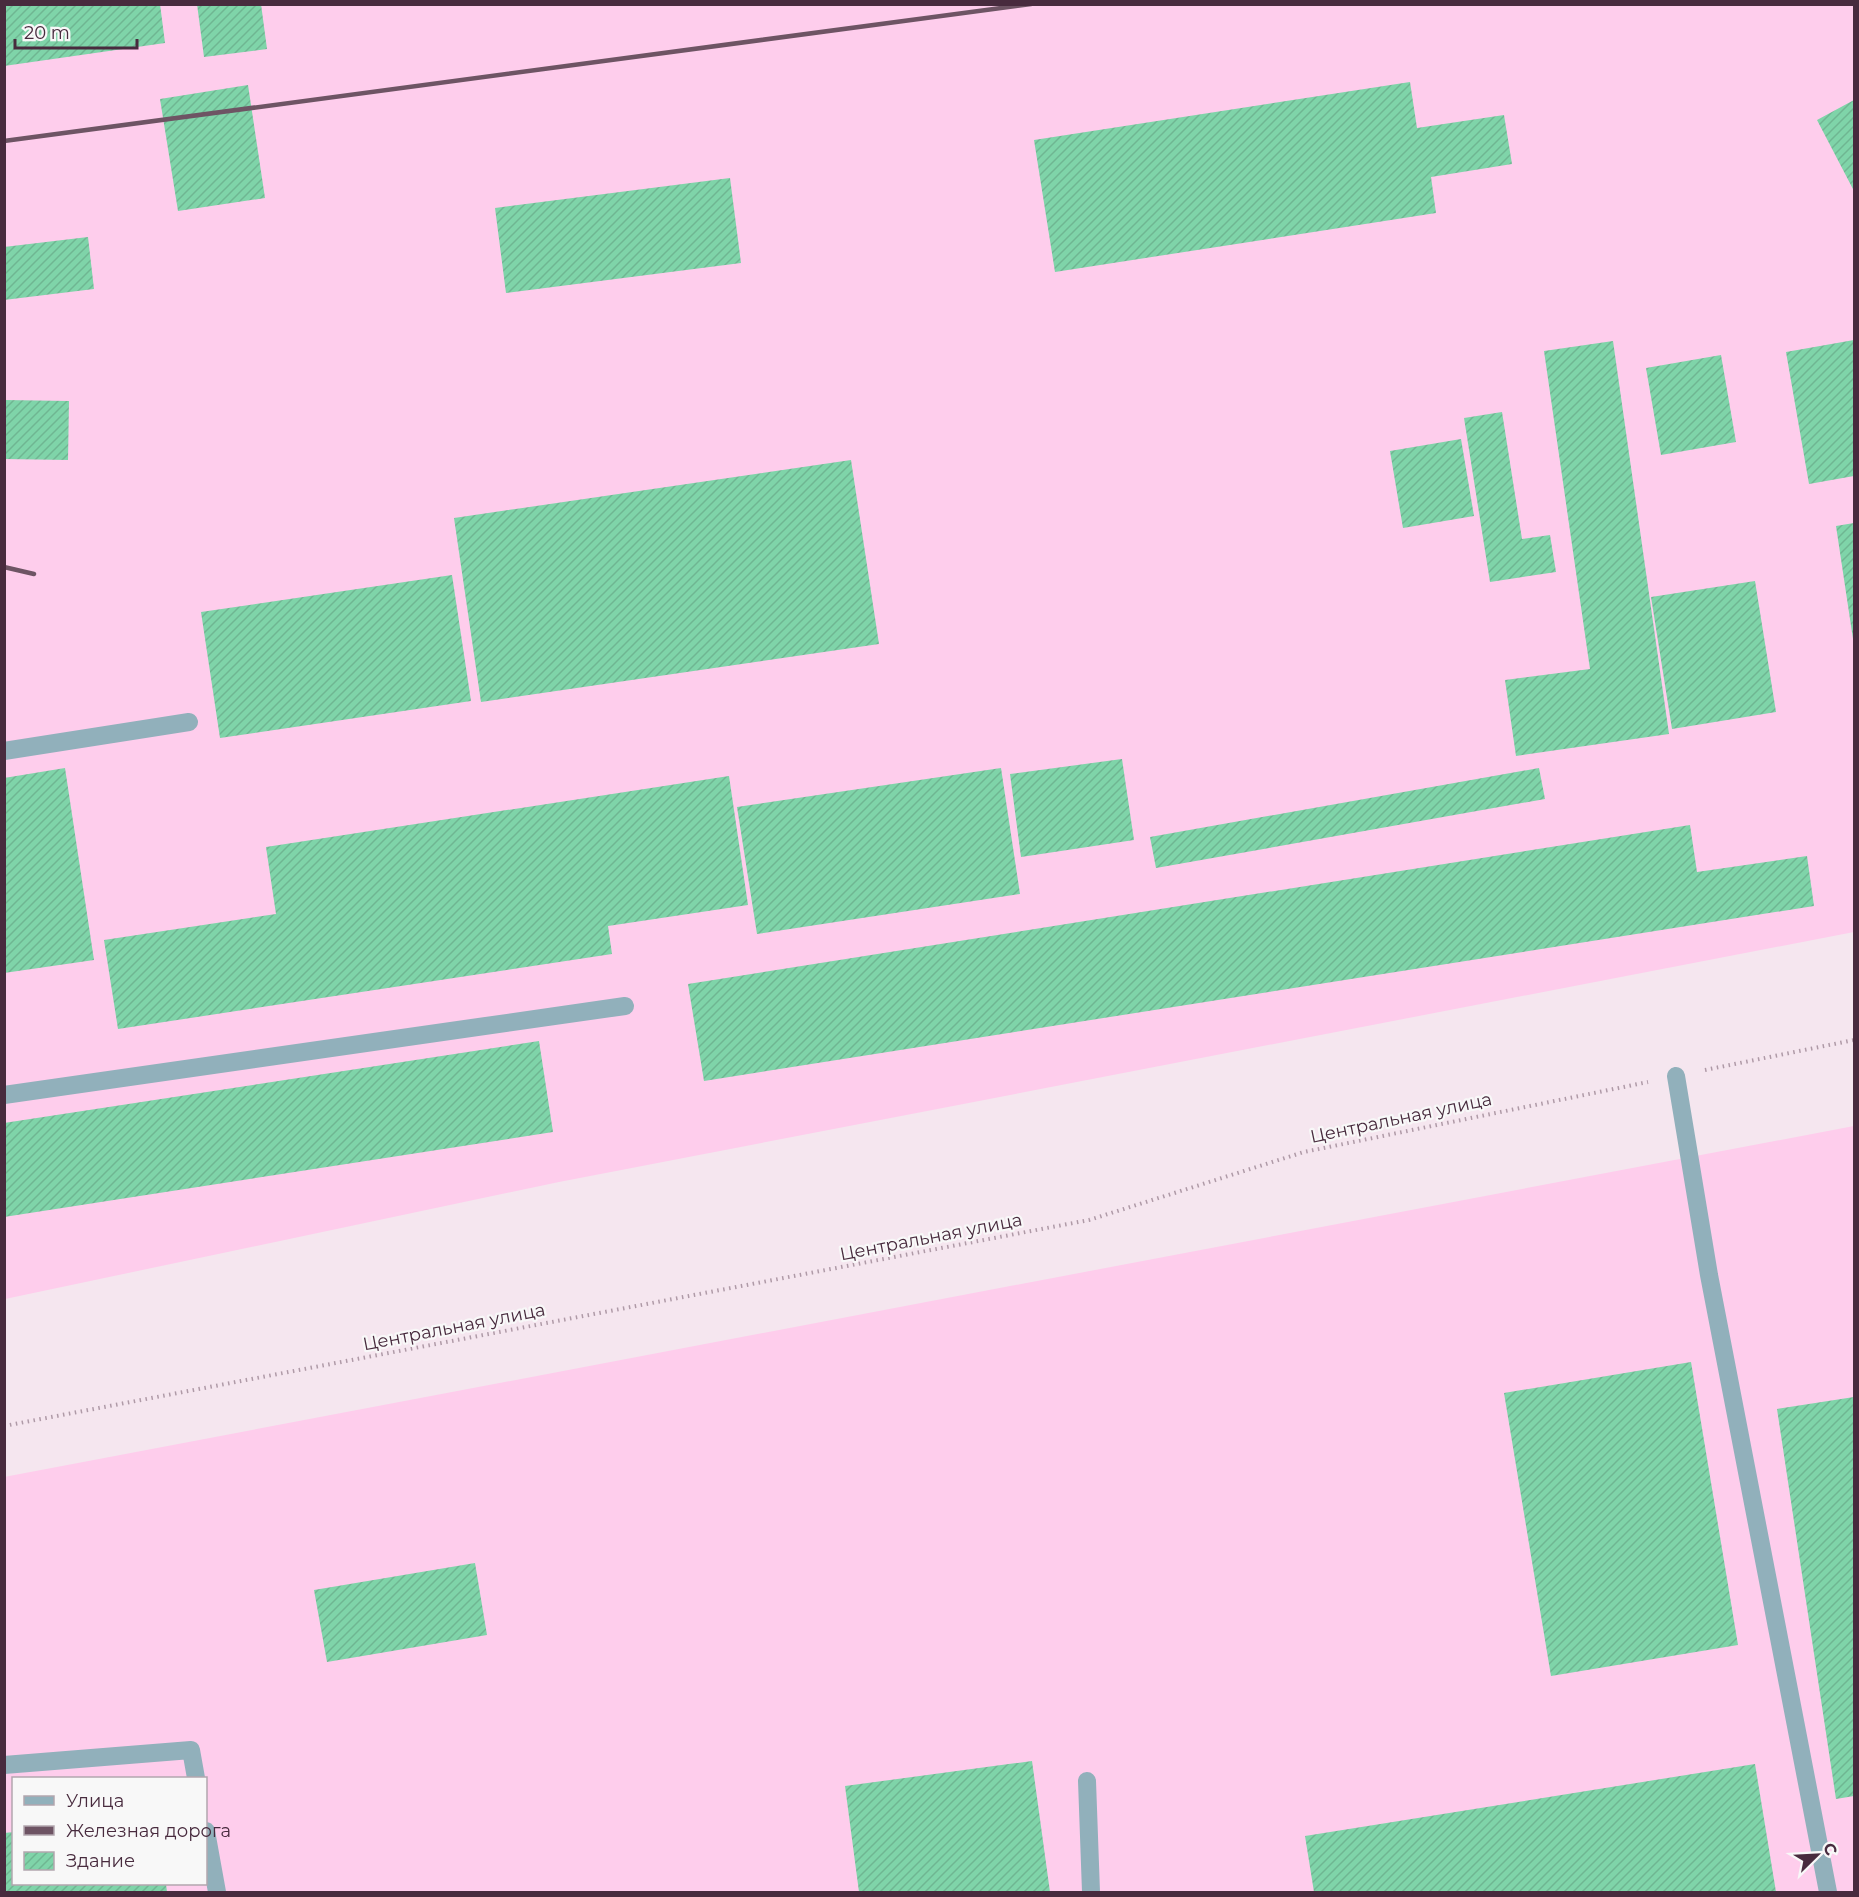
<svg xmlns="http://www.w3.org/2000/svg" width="1859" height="1897" font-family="Montserrat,sans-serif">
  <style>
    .built { fill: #fecdec; fill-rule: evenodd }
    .building { fill: url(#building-hatch) }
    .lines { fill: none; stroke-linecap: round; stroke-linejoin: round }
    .path { stroke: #af9aa7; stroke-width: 4; stroke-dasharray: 1.5 4.5; stroke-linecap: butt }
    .minor { stroke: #91b0bb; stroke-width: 18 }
    .rail { stroke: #6e5464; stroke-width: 4.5 }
    .labels { text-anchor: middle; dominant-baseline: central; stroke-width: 4.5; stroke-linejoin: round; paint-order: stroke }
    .street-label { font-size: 18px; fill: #482b3e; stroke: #f8f8f8 }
  </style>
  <defs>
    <pattern id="building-hatch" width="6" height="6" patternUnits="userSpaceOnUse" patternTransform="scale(1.5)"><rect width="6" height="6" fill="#7fd4a9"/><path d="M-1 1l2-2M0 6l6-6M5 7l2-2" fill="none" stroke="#6fb692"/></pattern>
  </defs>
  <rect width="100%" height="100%" fill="#f5e6ef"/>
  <!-- built -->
  <path class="built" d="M4 5H1854V932L559 1182 5 1299Z
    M1854 1126V1892H5L4 1477ZM14 1778H206V1884H14Z"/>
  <!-- building -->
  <path class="building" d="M4 4H160L165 43 4 66Z
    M197 4H261L267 49 204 57Z
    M1410 82 1417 128 1504 115 1512 164 1431 177 1436 213 1055 272 1034 140Z
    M248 85 265 198 178 211 160 99Z
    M1854 100V191L1817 120Z
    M730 178 741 263 506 293 495 208Z
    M88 237 94 289 4 300V247Z
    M1854 340V476L1809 484 1786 352Z
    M1613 341 1669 734 1516 756 1505 680 1590 669 1544 351Z
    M1721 355 1736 442 1661 455 1646 368Z
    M4 400 69 401 68 460 4 459Z
    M1502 412 1522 539 1550 535 1556 572 1490 582 1464 418Z
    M1461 439 1474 516 1403 528 1390 451Z
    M851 460 879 644 481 702 454 518Z
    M1854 523V639H1853L1836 526Z
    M452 575 471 701 220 738 201 612Z
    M1755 581 1776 712 1672 729 1651 597Z
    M1122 759 1134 840 1021 857 1010 774Z
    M65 768 94 960 4 973V778Z
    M1001 768 1020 894 757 934 737 807Z
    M1539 768 1545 799 1156 868 1150 837Z
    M729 776 748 905 608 926 612 954 118 1029 104 940 276 914 266 847Z
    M1690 825 1697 872 1807 856 1814 906 704 1081 688 984Z
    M539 1041 553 1132 4 1217V1123Z
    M1691 1362 1738 1645 1551 1676 1504 1393Z
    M1854 1397V1796L1836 1799 1777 1409Z
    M475 1563 487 1635 327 1662 314 1590Z
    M1032 1761 1050 1892H859L845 1786Z
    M1755 1764 1776 1892H1314L1305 1836Z
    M14 1832V1884H166L167 1892H4V1833Z"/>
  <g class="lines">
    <!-- path -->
    <path class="path" d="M1705 1070 1854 1040
      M4 1426 1089 1220 1304 1152 1648 1082"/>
    <!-- minor -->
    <path class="minor" d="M4 751 189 722
      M1676 1076 1709 1275 1828 1892
      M4 1095 625 1006
      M4 1765 191 1750 196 1778
      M1087 1781 1091 1892
      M206 1831 217 1892"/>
    <!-- rail -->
    <path class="rail" d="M4 141 1031 4
      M4 567 34 574"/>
  </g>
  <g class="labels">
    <!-- street labels -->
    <g class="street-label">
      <text transform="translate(1401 1118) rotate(-12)">Центральная улица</text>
      <text transform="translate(931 1237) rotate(-11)">Центральная улица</text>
      <text transform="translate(454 1327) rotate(-11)">Центральная улица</text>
    </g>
  </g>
  <!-- border -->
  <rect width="1859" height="1897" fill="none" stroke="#482b3e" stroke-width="12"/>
  <!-- legend -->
  <rect x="12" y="1777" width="195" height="108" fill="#f8f8f8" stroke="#b2a6ae" stroke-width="1.5"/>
  <rect x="24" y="1796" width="30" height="9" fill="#91b0bb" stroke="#b2a6ae" stroke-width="1.5"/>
  <text x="66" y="1807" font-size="18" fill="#482b3e">Улица</text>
  <rect x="24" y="1826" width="30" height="9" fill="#6e5464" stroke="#b2a6ae" stroke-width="1.5"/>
  <text x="66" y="1837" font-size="18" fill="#482b3e">Железная дорога</text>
  <rect x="24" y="1852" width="30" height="18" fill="url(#building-hatch)" stroke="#b2a6ae" stroke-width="1.5"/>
  <text x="66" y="1867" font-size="18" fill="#482b3e">Здание</text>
  <!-- north arrow -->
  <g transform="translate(1817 1855) rotate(66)" stroke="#f8f8f8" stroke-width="4.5" paint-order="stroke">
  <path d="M0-4.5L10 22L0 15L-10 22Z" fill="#482b3e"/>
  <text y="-9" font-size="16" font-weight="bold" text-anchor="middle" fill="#482b3e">С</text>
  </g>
  <!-- scale -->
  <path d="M15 39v9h122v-9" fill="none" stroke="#482b3e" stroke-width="3"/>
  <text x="24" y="39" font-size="18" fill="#482b3e" stroke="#f8f8f8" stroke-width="4.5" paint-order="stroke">20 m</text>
</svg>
